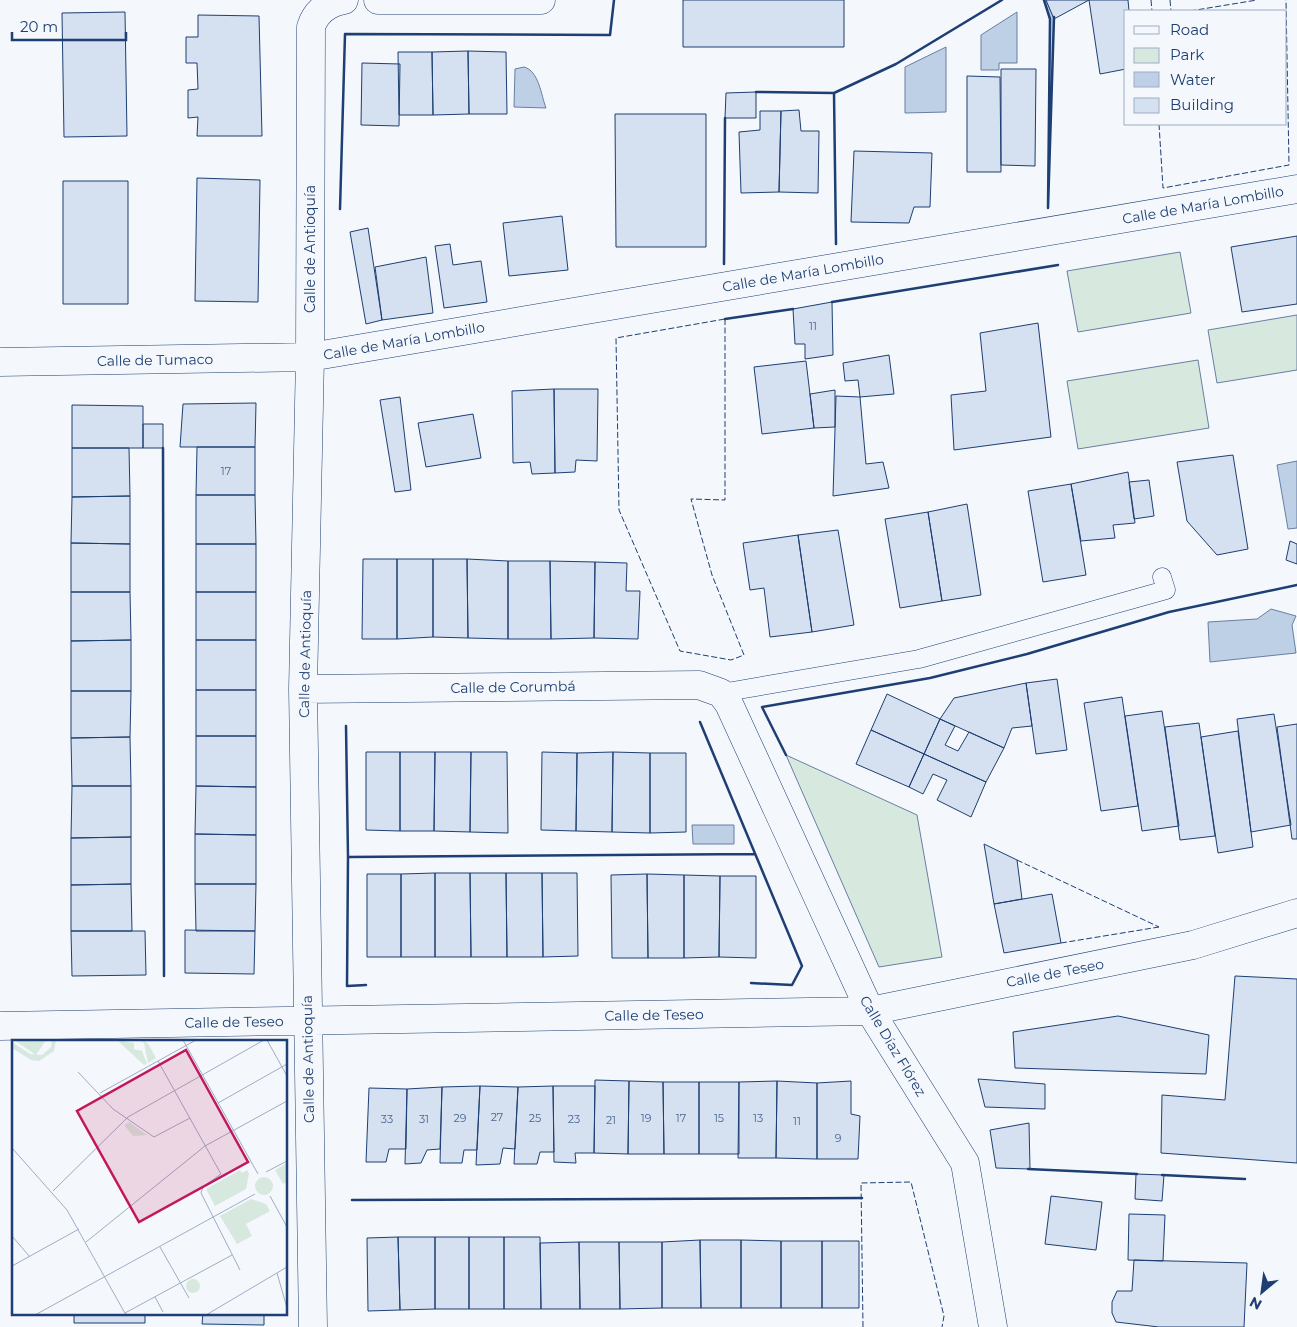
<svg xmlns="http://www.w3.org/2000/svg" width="1297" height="1327" font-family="Montserrat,sans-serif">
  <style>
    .green { fill: #d7e8df; stroke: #687fa3 }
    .water { fill: #bed0e5; stroke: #687fa3 }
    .building { fill: #d5e0f0; stroke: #1d3f73 }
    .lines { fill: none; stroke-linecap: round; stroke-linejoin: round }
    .service-casing { stroke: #1d3f73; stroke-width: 19 }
    .minor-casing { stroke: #1d3f73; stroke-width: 29 }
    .service { stroke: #f4f7fb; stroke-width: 18 }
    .minor { stroke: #f4f7fb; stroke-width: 28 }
    .fence { stroke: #1d3f73; stroke-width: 1; stroke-dasharray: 6 2.5; stroke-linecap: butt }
    .wall { stroke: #1d3f73; stroke-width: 2.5 }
    .labels { text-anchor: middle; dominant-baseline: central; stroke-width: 4; stroke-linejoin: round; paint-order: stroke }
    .number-label { font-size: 11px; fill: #4b6792 }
    .street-label { font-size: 14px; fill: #1d3f73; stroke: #f4f7fb }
    .inset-road { fill: none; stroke: #9eadc5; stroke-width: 1 }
    .view { fill: #c2185b; fill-opacity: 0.15; stroke: #c2185b; stroke-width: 2.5 }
    .inset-edge { fill: none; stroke: #1d3f73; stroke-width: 2.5 }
  </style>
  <rect width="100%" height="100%" fill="#f4f7fb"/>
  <!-- green -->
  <path class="green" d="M1180 252 1191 313 1078 332 1067 271Z
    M1297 315V370L1217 383 1208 330Z
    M1198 360 1209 428 1078 449 1067 381Z
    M786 755 917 815 942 957 879 967Z"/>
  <!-- water -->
  <path class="water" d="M1044 0H1046L1054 19 1048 208 1050 19Z
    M1017 12V63H999V70H981V35Z
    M946 47V112L905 113V67Z
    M524 67C539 71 541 95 546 108L514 107 515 69Z
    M1297 461V528L1288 529 1277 465Z
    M1271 609 1296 616 1292 625 1296 653 1210 662 1208 622 1257 619Z
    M692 825H734V844H693Z"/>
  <!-- building -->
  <path class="building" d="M683 0H844V47H683Z
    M1046 0H1128L1129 11H1126V69L1100 74 1089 0 1054 19Z
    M125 12 127 136 64 137 62 13Z
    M198 15 259 16 262 136H197L198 117 188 118V90L198 89 197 63H186V37H198Z
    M468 51 469 114 433 115 432 52Z
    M468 51 506 52 507 114H469Z
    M398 52H432L433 115H399Z
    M362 63 400 64 399 126 361 125Z
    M1001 69H1036L1035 166 1001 165Z
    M967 76 1000 77 1001 172H967Z
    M756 92V118H725L726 93Z
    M799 110 801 131H819L818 193 779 192 781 111Z
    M760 111H781L779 192 741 193 739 132 760 130Z
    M615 114H706V247H616Z
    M854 151 932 153 930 207H914L909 223 851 222Z
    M197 178 260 180 258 302 195 301Z
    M63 181H128V304H63Z
    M562 216 568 270 509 276 503 223Z
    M368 228 382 320 366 324 350 232Z
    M1297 236V304L1242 312 1231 247Z
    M450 244 453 265 481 261 487 302 444 308 435 246Z
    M426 257 433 313 382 320 375 267Z
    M832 302 833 355 805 359V344H795L793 309Z
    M1038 323 1051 437 954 450 951 395 986 391 980 333Z
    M889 355 894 394 860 397 858 380 845 381 843 363Z
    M806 361 814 428 762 434 754 367Z
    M554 389H598L597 461 576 460 575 472 555 473Z
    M554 389 555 473 532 474 530 462 513 463 512 391Z
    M835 390V427L814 428 810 394Z
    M836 396 860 397 866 464 883 462 889 488 833 496Z
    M400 397 411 490 395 492 380 400Z
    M256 403 255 447H180L183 404Z
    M72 405 143 406V448H72Z
    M473 414 481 458 426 467 418 423Z
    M143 424H163V448H143Z
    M197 447H255V495H196Z
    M72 448H129L130 496 72 497Z
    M1233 455 1248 549 1217 555 1187 521 1177 462Z
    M1128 472 1135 523 1113 525 1115 538 1081 541 1071 484Z
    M1149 480 1154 516 1134 519 1129 482Z
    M1071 484 1086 575 1043 582 1028 491Z
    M196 495H255L256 544H196Z
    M130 496V544L71 543 72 497Z
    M967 504 981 595 942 601 928 512Z
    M928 512 942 601 900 608 885 519Z
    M838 530 854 625 812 632 798 535Z
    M798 535 812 632 770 637 764 588 750 590 743 543Z
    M1290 541 1297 544V564L1286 560Z
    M71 543 130 544V592H71Z
    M196 544H256V592H196Z
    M363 559H397V639H362Z
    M397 559H433V637L397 639Z
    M433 559H467L468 638 433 637Z
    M467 559 508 561V639L468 638Z
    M508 561H550L551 639H508Z
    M550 561 595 562 594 638 551 639Z
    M595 562 627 563 626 591H640L638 639 594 638Z
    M71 592H130L131 640 71 641Z
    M196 592H256V640H196Z
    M131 640V691H71V641Z
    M196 640H256V690H196Z
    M1057 679 1067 750 1036 754 1026 683Z
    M1026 683 1032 726 1012 728 1004 748 940 719 954 698Z
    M196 690H256V736H196Z
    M71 691H131L130 737 71 738Z
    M887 694 940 719 924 754 871 730Z
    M1122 697 1138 806 1101 811 1084 703Z
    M1162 711 1179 826 1142 831 1125 716Z
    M1274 714 1291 825 1251 832 1237 719Z
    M940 719 955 726 945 745 958 751 969 732 1004 748 986 782 924 754Z
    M1199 723 1215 836 1180 840 1165 727Z
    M1297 724V839H1292L1277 727Z
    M871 730 924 754 909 787 856 764Z
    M1238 731 1253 847 1218 853 1201 737Z
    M196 736H256V787L196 786Z
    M130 737 131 786H72L71 738Z
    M366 752H400V831L366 830Z
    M400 752H435L434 831H400Z
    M435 752H471L470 832 434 831Z
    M471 752H507L508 833 470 832Z
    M542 752 577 753 576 831 541 830Z
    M613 752 650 753V833L612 832Z
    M613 752 612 832 576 831 577 753Z
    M650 753H686V832L650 833Z
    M924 754 986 782 971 817 937 800 947 780 933 774 923 794 909 787Z
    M72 786H131V837L71 838Z
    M196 786 256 787V835L195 834Z
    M195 834 256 835V884H195Z
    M131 837V884L71 885V838Z
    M984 844 1017 860 1022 899 994 904Z
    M435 873H470L471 957H435Z
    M435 873V957H401V874Z
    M470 873H506L507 957H471Z
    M506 873H542L543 957H507Z
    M542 873H577L578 956 543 957Z
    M367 874H401V957H367Z
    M647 874 648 958H612L611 875Z
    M647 874 684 875V958H648Z
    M684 875 720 876 719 957 684 958Z
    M720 876H756V958L719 957Z
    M131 884 132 931H71V885Z
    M195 884H256L255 931H196Z
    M1052 894 1061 943 1004 953 994 904Z
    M185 930 255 931 254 974 185 973Z
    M71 931H145L146 975 72 976Z
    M1235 976 1297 979V1163L1161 1153 1162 1095 1225 1100Z
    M1118 1016 1209 1035 1206 1074 1015 1068 1013 1032Z
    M978 1079 1045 1084V1109L985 1107Z
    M595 1080 629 1081 628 1154 594 1153Z
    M629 1081 663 1082 664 1154H628Z
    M777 1081 776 1158H738L739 1082Z
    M777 1081 817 1083V1159L776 1158Z
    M851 1081V1114L860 1116 858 1159H817V1083Z
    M663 1082H699V1154H664Z
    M699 1082H739V1154H699Z
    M480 1086 477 1150H464L462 1163H440L442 1087Z
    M480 1086 518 1087 515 1149 503 1148 500 1164 476 1165Z
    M553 1086 554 1152H540L537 1164H514L518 1087Z
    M553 1086H595L594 1153H575L576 1163 554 1162Z
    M442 1087 440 1149 427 1150 421 1163 405 1164 407 1089Z
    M369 1088 407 1089 406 1149H389L386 1162H366Z
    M1029 1123 1030 1169 996 1168 990 1130Z
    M1136 1174 1164 1175 1162 1201 1135 1199Z
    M1051 1196 1102 1202 1096 1250 1045 1244Z
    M1129 1214 1165 1215 1163 1261 1128 1260Z
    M398 1237H435V1309L400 1310Z
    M398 1237 400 1310 368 1311 367 1238Z
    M435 1237H469V1309H435Z
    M469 1237H504V1309H469Z
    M504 1237H540L541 1309H504Z
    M700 1240 701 1308H662V1242Z
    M700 1240H741V1308H701Z
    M741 1240 781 1241V1308H741Z
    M781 1241H822V1308H781Z
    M822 1241H859V1308H822Z
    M579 1242 580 1309H541L540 1243Z
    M579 1242H619L620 1309H580Z
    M619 1242H662V1308L620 1309Z
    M1134 1260 1247 1263 1244 1327H1159L1116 1322 1112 1313V1302L1117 1291H1132Z
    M74 1313H145V1323H74Z
    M203 1313H264V1325L202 1324Z"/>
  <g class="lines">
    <!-- service casing -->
    <g class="service-casing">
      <path id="service" d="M721 693 919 659 1166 590 1162 577"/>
    </g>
    <!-- minor casing -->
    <g class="minor-casing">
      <path id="minor" d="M378 0H541
        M0 362 310 357 1297 189
        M303 689 699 685 721 693 729 704 870 1011 965 1163 993 1327
        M0 1026 870 1011 1193 945 1297 913
        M313 1327 303 689 310 357 311 27C316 11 328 3 344 0"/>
    </g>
    <!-- service -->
    <use href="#service" class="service"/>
    <!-- minor -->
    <use href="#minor" class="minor"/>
    <!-- fence -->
    <path class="fence" d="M1151 0 1152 11
      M1170 0 1171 11
      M1190 11 1257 0
      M1159 124 1163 188 1289 165 1286 0
      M725 319V500L691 499 712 575 744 655 731 660 680 651 619 510 616 338Z
      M1017 860 1159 927
      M1061 943 1159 927
      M863 1327 861 1183 911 1182 944 1316 942 1327"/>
    <!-- wall -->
    <path class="wall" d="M1044 0 1050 19 1048 208 1054 17
      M756 92 834 93
      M340 209 345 34 610 35 614 0
      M836 244 834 93 896 64 1002 0
      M724 264 725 118
      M832 302 1058 265
      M725 319 793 309
      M163 448 164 976
      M700 722 802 966 792 985 751 983
      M346 726 348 857 755 854
      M786 755 762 707 930 678 1027 654 1169 612 1297 585
      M348 857 347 986 366 985
      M1028 1169 1137 1174
      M1162 1175 1245 1179
      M352 1200 862 1198"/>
  </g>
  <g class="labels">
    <!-- number labels -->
    <g class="number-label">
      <text x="813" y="326">11</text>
      <text x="226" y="471">17</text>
      <text x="497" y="1117">27</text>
      <text x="460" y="1118">29</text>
      <text x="535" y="1118">25</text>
      <text x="646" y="1118">19</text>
      <text x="681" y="1118">17</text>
      <text x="719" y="1118">15</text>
      <text x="758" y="1118">13</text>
      <text x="387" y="1119">33</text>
      <text x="424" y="1119">31</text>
      <text x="574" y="1119">23</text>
      <text x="611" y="1120">21</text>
      <text x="797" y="1121">11</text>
      <text x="838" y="1138">9</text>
    </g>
    <!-- street labels -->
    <g class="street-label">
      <text transform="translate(1203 205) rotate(-10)">Calle de María Lombillo</text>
      <text transform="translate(310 249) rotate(-90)">Calle de Antioquía</text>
      <text transform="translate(803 273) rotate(-10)">Calle de María Lombillo</text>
      <text transform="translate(404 341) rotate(-10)">Calle de María Lombillo</text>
      <text transform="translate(155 360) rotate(-1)">Calle de Tumaco</text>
      <text transform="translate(305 654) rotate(-89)">Calle de Antioquía</text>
      <text transform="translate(513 687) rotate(-1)">Calle de Corumbá</text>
      <text transform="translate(1055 973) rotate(-11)">Calle de Teseo</text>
      <text transform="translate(654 1015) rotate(-1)">Calle de Teseo</text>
      <text transform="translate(234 1022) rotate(-1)">Calle de Teseo</text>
      <text transform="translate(893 1046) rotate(59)">Calle Díaz Flórez</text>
      <text transform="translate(308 1059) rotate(-91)">Calle de Antioquía</text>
    </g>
  </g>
  <!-- overview -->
  <g transform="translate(12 1040)">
    <rect width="275" height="275" fill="#f4f7fb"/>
    <path d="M2 0H34L24 15ZM40 0H44L42 11 27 21 19 20 0 8V2L18 14 30 15 39 7ZM105 0 122 3V9L130 11 135 24 132 25ZM128 0H132L137 5 144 18 136 23 132 3ZM117 82 135 95 121 96 112 85ZM275 123V142L271 144 263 130ZM228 130 230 133 235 130 237 134 234 149 203 166 194 149ZM243 146a9 9 0 1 1 18 0a9 9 0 1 1-18 0ZM239 159 254 164 258 171 234 184 240 196 225 204 208 176ZM174 246a7 7 0 1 1 14 0a7 7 0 1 1-14 0Z" fill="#d7e8df"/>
    <path class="inset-road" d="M171 0 246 134M255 0 275 36M146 21 209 134 191 147 189 153 228 230M66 32 101 69 142 97 178 78M88 53 184 0M206 63 275 24M0 108 55 170 114 275M254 132 275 121M41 151 116 77 252 0M258 156 275 187M0 196 18 217M74 202 193 106 275 61M148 207 177 258M0 226 67 189M265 233 275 268M143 257 151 272M113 273 220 215M23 275 243 154M194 275 275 227"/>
    <path class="view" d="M174 10 236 122 127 182 65 71Z"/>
    <rect width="275" height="275" class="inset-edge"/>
  </g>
  <!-- legend -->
  <rect x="1124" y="10" width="162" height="115" fill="#f4f7fb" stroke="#9eadc5"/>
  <rect x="1134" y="26" width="25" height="8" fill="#f4f7fb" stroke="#9eadc5"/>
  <text x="1170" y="35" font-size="15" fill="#1d3f73">Road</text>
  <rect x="1134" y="48" width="25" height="15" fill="#d7e8df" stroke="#9eadc5"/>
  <text x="1170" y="60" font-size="15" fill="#1d3f73">Park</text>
  <rect x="1134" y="72" width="25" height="15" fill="#bed0e5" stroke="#9eadc5"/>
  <text x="1170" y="85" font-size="15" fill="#1d3f73">Water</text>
  <rect x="1134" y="98" width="25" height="15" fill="#d5e0f0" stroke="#9eadc5"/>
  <text x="1170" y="110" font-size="15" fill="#1d3f73">Building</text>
  <!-- north arrow -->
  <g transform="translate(1262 1292) rotate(209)" stroke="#f4f7fb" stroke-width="4" paint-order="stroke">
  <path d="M0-4L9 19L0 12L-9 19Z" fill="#1d3f73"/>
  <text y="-8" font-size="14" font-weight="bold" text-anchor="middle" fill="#1d3f73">N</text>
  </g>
  <!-- scale -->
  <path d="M12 32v8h114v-8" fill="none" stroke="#1d3f73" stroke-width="2.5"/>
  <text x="20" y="32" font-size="15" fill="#1d3f73" stroke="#f4f7fb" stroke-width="4" paint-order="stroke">20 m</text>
</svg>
